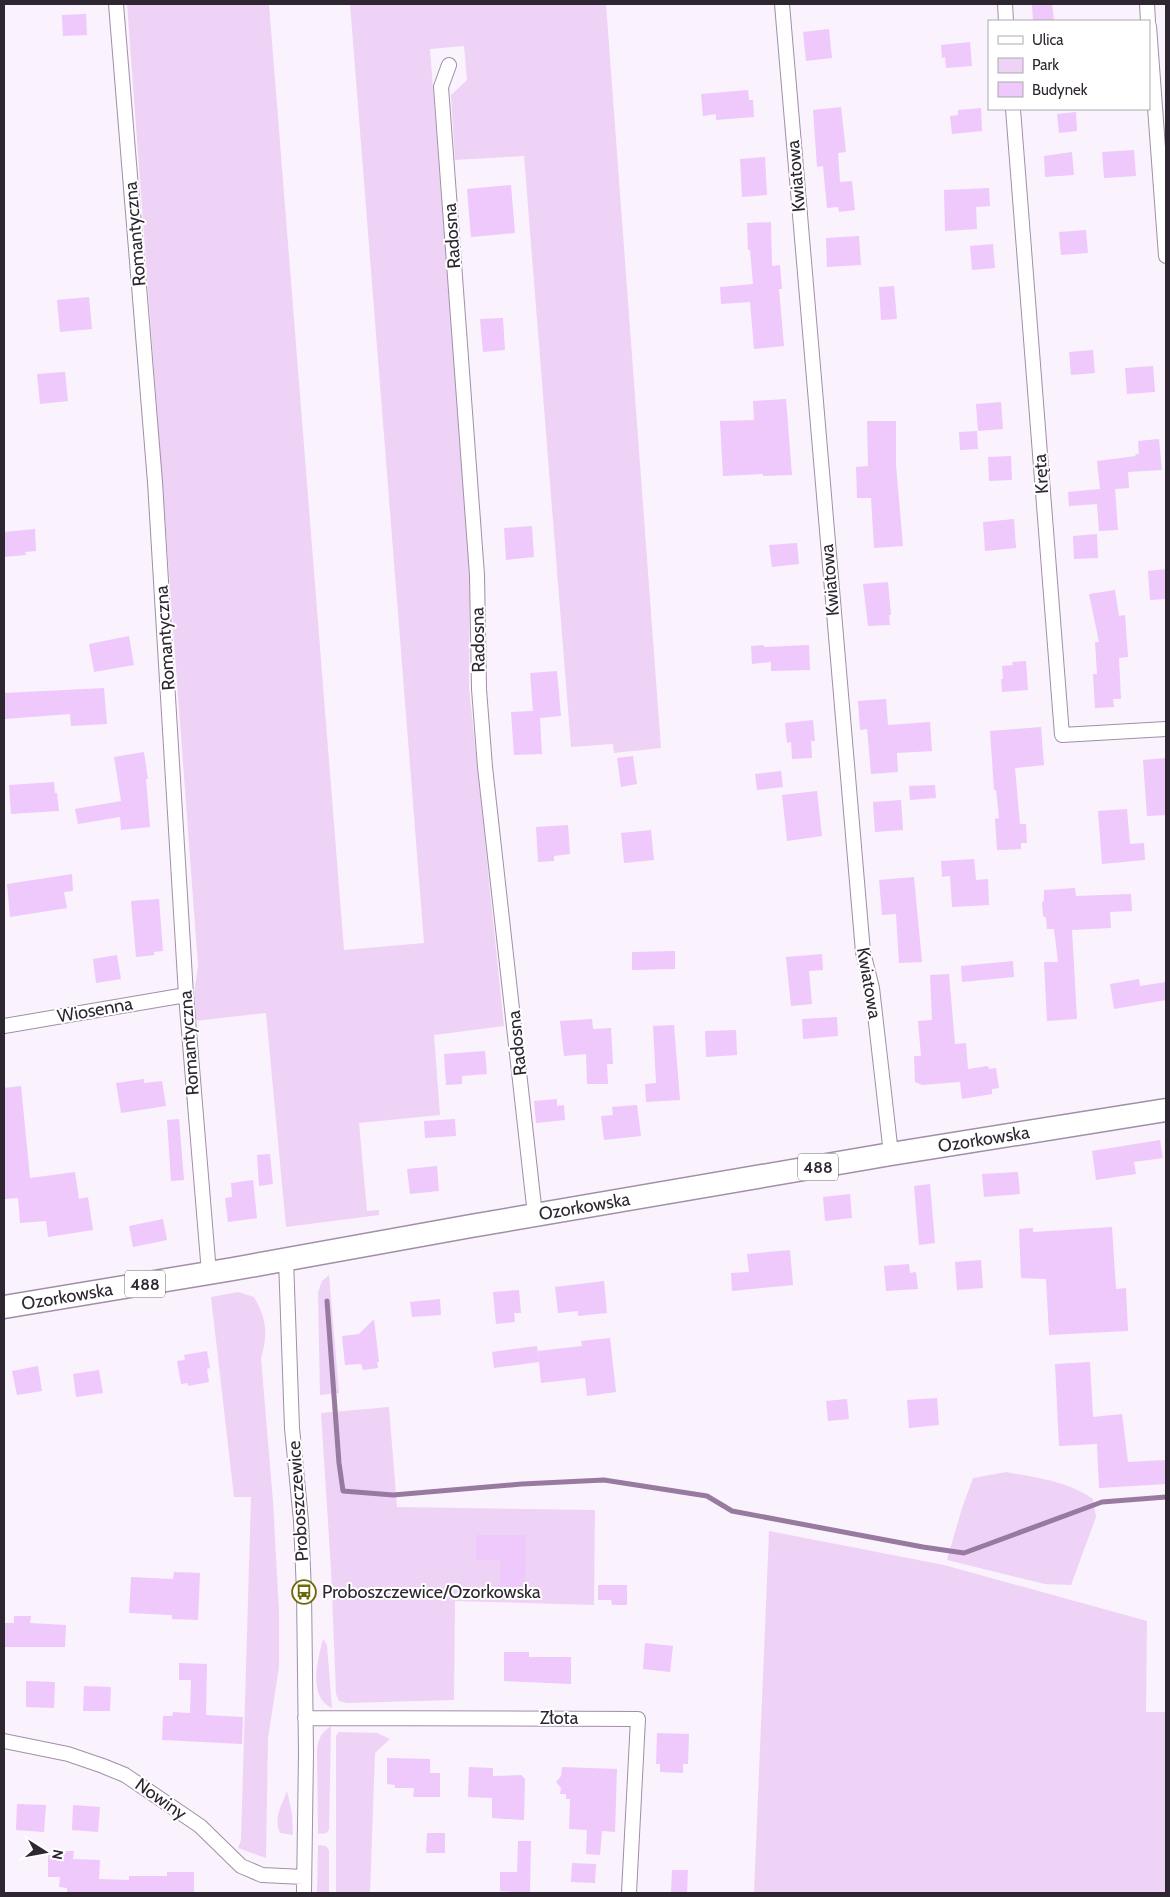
<svg xmlns="http://www.w3.org/2000/svg" width="1170" height="1897" font-family="Cabin,sans-serif">
  <style>
    .green { fill: #eed3f7 }
    .lines { fill: none; stroke-linecap: round; stroke-linejoin: round }
    .stream { stroke: #987aa0; stroke-width: 5 }
    .building { fill: #efc8fc }
    .minor-casing { stroke: #a18fa7; stroke-width: 16 }
    .primary-casing { stroke: #a18fa7; stroke-width: 25 }
    .minor { stroke: #fff; stroke-width: 14 }
    .primary { stroke: #fff; stroke-width: 22 }
    .labels { text-anchor: middle; dominant-baseline: central; stroke-width: 4; stroke-linejoin: round; paint-order: stroke }
    .shield { fill: #fff; stroke: #6d686f; stroke-width: 1 }
    .shield-label { font-size: 16px; font-weight: bold; fill: #2e2731 }
    .street-label { font-size: 18px; fill: #2e2731; stroke: #fff }
    .poi-label { font-size: 18px; fill: #2e2731; stroke: #fff; text-anchor: start }
  </style>
  <rect width="100%" height="100%" fill="#faf2fd"/>
  <!-- green -->
  <path class="green" d="M127 4H269L344 950 424 943 350 4H606L661 748 614 753 613 744 571 747 524 156 455 160 451 95 467 80 464 46 430 49 470 573 469 687 504 1026 434 1035 440 1115 359 1123 367 1211 379 1210V1215L286 1227 266 1013 194 1021 193 1001 198 966Z
    M329 1275 339 1393 320 1395 318 1292 322 1281Z
    M238 1292 254 1297C267 1319 268 1335 261 1358L273 1501 279 1612V1667L268 1738 266 1858 238 1848 241 1840 251 1497H234L211 1297Z
    M389 1407 397 1507 595 1510 594 1605 455 1601 454 1700 347 1703 339 1701 336 1694 331 1569 321 1413Z
    M1006 1472C1037 1478 1067 1481 1093 1499L1096 1517 1071 1585 1045 1584 947 1560 962 1508 973 1478Z
    M769 1531 944 1565 1147 1621 1146 1712H1166V1893H754Z
    M323 1639 327 1645 332 1708C307 1696 318 1660 323 1639Z
    M331 1726 329 1830 326 1833 318 1834 317 1750C318 1739 321 1733 331 1726Z
    M339 1732 377 1733 390 1739 375 1753 370 1893H336V1736Z
    M287 1791 292 1813 293 1835 280 1833C273 1818 282 1805 287 1791Z
    M318 1845 326 1846 329 1850V1893H317Z"/>
  <g class="lines">
    <!-- stream -->
    <path class="stream" d="M327 1301 339 1463 343 1491 393 1495 522 1484 604 1480 707 1496 732 1511 923 1547 964 1553 1102 1502 1166 1497"/>
  </g>
  <!-- building -->
  <path class="building" d="M1032 4H1052L1054 21H1033Z
    M86 14 87 35 63 36 62 15Z
    M829 29 832 58 806 61 803 32Z
    M970 42 972 66 946 68 945 57 942 58 941 45Z
    M748 90 749 100H753L754 117 716 120V114L703 116 701 94Z
    M841 107 846 152 838 153 840 182 852 181 855 210 839 212 838 207 827 208 823 166 817 167 813 110Z
    M981 108 982 131 952 134 950 116 958 115V110Z
    M1076 112 1077 131 1059 133 1057 114Z
    M1134 150 1136 176 1104 178 1102 152Z
    M1072 152 1074 175 1045 177 1044 156Z
    M765 157 767 195 742 197 740 159Z
    M511 185 515 233 471 237 467 189Z
    M989 188 990 206 976 207 977 229 945 231 944 190Z
    M771 222 772 266 780 265 782 289H779L784 346 754 349 750 302 721 304 720 287 753 284 750 250H748L747 223Z
    M1086 230 1088 253 1061 255 1059 232Z
    M859 236 861 265 827 267 826 238Z
    M993 244 995 268 972 270 970 246Z
    M894 286 897 319 881 320 879 287Z
    M89 297 92 329 60 332 57 300Z
    M503 318 505 350 483 352 480 319Z
    M1093 350 1095 373 1071 375 1069 352Z
    M1153 366 1155 392 1127 394 1125 368Z
    M65 372 68 401 40 404 37 374Z
    M786 399 792 475 763 476V474L723 476 720 421 754 420 753 401Z
    M1001 402 1003 429 978 431 976 404Z
    M867 421H896V465L903 546 874 548 871 498H857L856 467 868 466Z
    M977 431 978 449 960 450 959 432Z
    M1159 439 1162 470 1128 472 1129 488 1115 489 1118 530 1099 531 1097 504 1069 506 1068 492 1100 489 1097 461 1136 456 1135 454H1139L1138 441Z
    M1011 456 1012 480 989 481 988 457Z
    M1014 519 1016 548 985 551 983 522Z
    M532 526 534 557 506 560 504 528Z
    M35 529 36 551 25 552 26 555 4 557V532Z
    M1097 534 1098 558 1074 559 1073 536Z
    M797 543 799 564 772 567 769 545Z
    M1166 569V599L1150 600 1148 571Z
    M888 582 891 615H889L890 625 868 626 863 584Z
    M1115 590 1119 616 1125 615 1128 657 1119 658 1121 699H1113L1114 707 1095 708 1093 674H1097L1095 642H1099L1089 594Z
    M129 636 134 665 94 672 89 644Z
    M764 645V647L809 645 810 670 771 671V662L752 664 751 646Z
    M1026 661 1028 690 1002 692 1001 679H1003L1002 666 1013 665 1012 662Z
    M557 671 561 716 540 718 542 754 514 755 511 712 533 711 530 673Z
    M104 688 107 724 71 726 70 714 5 719 4 693Z
    M886 699 888 725 930 722 932 751 897 753 898 772 871 774 867 729 860 730 858 701Z
    M813 720 815 741H811L812 758 792 759 791 742 787 743 785 723Z
    M1041 727 1044 765 1015 768 1020 824H1026L1027 843H1021V849L997 850 995 819 999 818 996 790H994L990 731Z
    M144 752 148 779H146L150 827 121 830 120 817 78 824 75 809 121 801 114 757Z
    M633 756 637 784 621 787 617 758Z
    M1166 758V815L1147 816 1143 760Z
    M781 771 783 787 757 790 755 774Z
    M54 782 55 793H57L59 811 11 814 9 785Z
    M935 785 936 798 910 800 909 786Z
    M817 791 822 836 787 841 782 795Z
    M901 800 903 830 875 832 873 802Z
    M1127 809 1130 844 1144 843 1145 860 1102 864 1098 811Z
    M568 825 570 854 554 856V861L538 862 536 827Z
    M651 830 654 860 624 863 621 833Z
    M974 859 976 880 988 879 989 905 952 907 950 876 942 877 941 861Z
    M72 874 73 891 64 892 67 908 10 917 7 884Z
    M914 877 922 962 899 963 896 914 882 915 879 880Z
    M1075 888 1076 896 1131 894 1132 911 1110 912 1111 928 1072 930 1077 1019 1047 1021 1044 962H1058L1054 929H1047L1046 918 1043 916 1042 903 1044 900V890Z
    M159 899 163 951 154 952V955L136 957 131 901Z
    M675 951V969L632 970V952Z
    M822 954 823 970 809 971 812 1004 791 1006 786 957Z
    M117 955 121 979 96 983 93 959Z
    M1013 961 1014 977 962 982 961 966Z
    M949 974 955 1044 966 1043 968 1069 988 1066 989 1069 996 1068 999 1088 992 1089V1094L962 1099 960 1082 922 1085 915 1082 914 1056H921L918 1021 932 1020 930 975Z
    M1139 979 1140 986 1166 982V1000L1114 1009 1110 984Z
    M837 1017 838 1036 803 1039 802 1019Z
    M592 1019 593 1029 611 1028 613 1064H607L608 1084H587L586 1054 564 1056 560 1021Z
    M674 1025 680 1100 646 1102 645 1084 656 1083 653 1026Z
    M736 1030 737 1055 706 1057 705 1031Z
    M485 1051 487 1074 462 1076V1084L446 1085 444 1054Z
    M144 1079V1083L162 1081 166 1106 121 1113 116 1083Z
    M21 1086 30 1178 75 1172 79 1199 88 1197 93 1230 48 1237 46 1221 20 1223 18 1198 5 1199 4 1088Z
    M557 1099V1106L564 1105 565 1120 536 1123 534 1101Z
    M637 1105 641 1136 604 1140 601 1116 613 1115 612 1107Z
    M179 1119 184 1180 171 1181 167 1120Z
    M455 1119 456 1136 425 1138 424 1121Z
    M1160 1140 1163 1158 1134 1162 1136 1174 1096 1180 1092 1151Z
    M270 1154 273 1184 259 1186 257 1155Z
    M437 1166 439 1191 410 1194 407 1169Z
    M1018 1172 1020 1194 984 1197 982 1174Z
    M253 1180 257 1218 228 1222 225 1198 232 1197 231 1183Z
    M930 1184 935 1243 919 1245 914 1186Z
    M850 1194 852 1218 825 1221 823 1197Z
    M163 1219 167 1240 133 1247 129 1226Z
    M1112 1227 1116 1289 1126 1288 1128 1331 1049 1335 1046 1279 1021 1278 1019 1229 1033 1228V1232Z
    M790 1250 793 1285 732 1291 731 1273 749 1272 747 1254Z
    M981 1260 983 1288 957 1290 955 1262Z
    M909 1264 910 1273 916 1272 918 1289 886 1291 884 1266Z
    M604 1281 607 1313 578 1316V1311L558 1313 555 1287Z
    M519 1290 521 1313H514L515 1322 496 1324 493 1292Z
    M440 1299 441 1315 412 1317 410 1302Z
    M374 1319 379 1362H377L378 1368 363 1370 361 1364 345 1365 342 1336 359 1334Z
    M610 1338 616 1392 587 1396 585 1378 541 1383 538 1351 582 1346 581 1341Z
    M537 1346 539 1362 494 1368 492 1352Z
    M207 1351 210 1368 207 1369 209 1382 188 1386V1383L181 1384 177 1361 185 1360 184 1355Z
    M1090 1362 1093 1417 1122 1414 1128 1462 1166 1460V1484L1099 1488 1097 1444 1059 1446 1055 1364Z
    M38 1366 42 1391 17 1395 12 1371Z
    M99 1370 103 1393 76 1397 73 1374Z
    M937 1398 939 1425 909 1428 907 1400Z
    M847 1399 849 1419 828 1421 826 1401Z
    M476 1535H526L525 1592H500V1560H476Z
    M174 1572 200 1573 198 1620 172 1619V1615L129 1613 131 1577 173 1579Z
    M598 1585H627V1605H612L611 1600H598Z
    M14 1616H31L30 1623 66 1625 65 1647H4V1623H14Z
    M645 1643 673 1646 670 1672 643 1669Z
    M504 1652H529V1657H571V1684L504 1681Z
    M179 1663 207 1664 206 1715 243 1717 242 1744 162 1740 163 1716H172L173 1712 190 1713 191 1680H179Z
    M26 1681 55 1682 54 1708 26 1707Z
    M84 1686 111 1687 110 1711H83Z
    M657 1733 689 1734 688 1764H683V1773L660 1772V1764H656Z
    M387 1758 430 1759V1773H440V1797H413L414 1788H395V1785L387 1784Z
    M469 1767 493 1768V1776L521 1775 525 1779 524 1820 492 1818V1798L468 1797Z
    M562 1767 617 1769 615 1832 602 1831 600 1855 586 1854 587 1830 569 1829 570 1799H566V1794H560L561 1788 556 1782 561 1776Z
    M17 1804 46 1805 44 1832 16 1830Z
    M73 1805 100 1807 98 1832 72 1830Z
    M427 1833H445V1853H426Z
    M518 1841H531L530 1893 500 1891V1872H517Z
    M48 1851H74L73 1859 100 1860 99 1879 129 1880V1876H167V1872H194V1893H67V1888L59 1887 60 1877H48Z
    M572 1863 596 1864 595 1883 571 1882Z
    M672 1870H688L687 1893H671Z"/>
  <g class="lines">
    <!-- minor casing -->
    <g class="minor-casing">
      <path id="minor" d="M116 4 155 482 186 995 209 1273
        M782 4 863 952 872 988 891 1154
        M1005 4 1006 21
        M1147 4 1148 21
        M1149 26 1166 256
        M449 65 441 87 477 575 479 689 485 767 535 1215
        M1013 109 1062 735 1166 729
        M4 1026 186 995
        M286 1259 292 1428 301 1521 304 1592 306 1753 304 1893
        M305 1718 638 1719 629 1893
        M4 1741 68 1754 103 1766 125 1775 200 1826 241 1866 262 1875 304 1877"/>
    </g>
    <!-- primary casing -->
    <g class="primary-casing">
      <g id="primary">
        <path id="s1" d="M4 1307 233 1269 471 1226 891 1154 1166 1110"/>
      </g>
    </g>
    <!-- minor -->
    <use href="#minor" class="minor"/>
    <!-- primary -->
    <use href="#primary" class="primary"/>
  </g>
  <!-- icons -->
  <defs>
    <g id="bus-ring" transform="scale(1.25)"><circle r="9.5" fill="#fff" stroke="#6d6a06" stroke-width="1.5"/><path d="M-5-6H5V4H4V6H2V4H-2V6H-4V4H-5ZM-3.5-4V0h7V-4ZM-3.5 1.2v1.5H-2V1.2ZM2 1.2v1.5H3.5V1.2Z" fill="#6d6a06"/></g>
  </defs>
  <g fill-rule="evenodd">
    <use href="#bus-ring" x="304" y="1592"/>
  </g>
  <g class="labels">
    <!-- shield labels -->
    <g class="shield">
      <rect x="798" y="1153.5" width="40" height="27" rx="4"/>
      <rect x="125" y="1270.5" width="40" height="27" rx="4"/>
    </g>
    <g class="shield-label">
      <text x="818" y="1167">488</text>
      <text x="145" y="1284">488</text>
    </g>
    <!-- street labels -->
    <g class="street-label">
      <text transform="translate(796 176) rotate(-95)">Kwiatowa</text>
      <text transform="translate(135 234) rotate(-95)">Romantyczna</text>
      <text transform="translate(452 236) rotate(-94)">Radosna</text>
      <text transform="translate(1041 474) rotate(-94)">Kręta</text>
      <text transform="translate(830 580) rotate(-95)">Kwiatowa</text>
      <text transform="translate(165 638) rotate(-94)">Romantyczna</text>
      <text transform="translate(478 640) rotate(-91)">Radosna</text>
      <text transform="translate(869 983) rotate(80)">Kwiatowa</text>
      <text transform="translate(95 1010) rotate(-10)">Wiosenna</text>
      <text transform="translate(189 1043) rotate(-94)">Romantyczna</text>
      <text transform="translate(517 1043) rotate(-96)">Radosna</text>
      <text stroke="none"><textPath href="#s1" startOffset="994">Ozorkowska</textPath></text>
      <text stroke="none"><textPath href="#s1" startOffset="589">Ozorkowska</textPath></text>
      <text stroke="none"><textPath href="#s1" startOffset="64">Ozorkowska</textPath></text>
      <text transform="translate(298 1501) rotate(-94)">Proboszczewice</text>
      <text x="559" y="1718">Złota</text>
      <text transform="translate(161 1799) rotate(35)">Nowiny</text>
    </g>
    <!-- poi labels -->
    <g class="poi-label">
      <text x="322" y="1592">Proboszczewice/Ozorkowska</text>
    </g>
  </g>
  <!-- border -->
  <rect width="1170" height="1897" fill="none" stroke="#2e2731" stroke-width="10"/>
  <!-- legend -->
  <rect x="988" y="20" width="162" height="90" fill="#ffffff" stroke="#aba9ad"/>
  <rect x="998" y="36" width="25" height="8" fill="#ffffff" stroke="#aba9ad"/>
  <text x="1032" y="45" font-size="15" fill="#2e2731">Ulica</text>
  <rect x="998" y="58" width="25" height="15" fill="#eed3f7" stroke="#aba9ad"/>
  <text x="1032" y="70" font-size="15" fill="#2e2731">Park</text>
  <rect x="998" y="82" width="25" height="15" fill="#efc8fc" stroke="#aba9ad"/>
  <text x="1032" y="95" font-size="15" fill="#2e2731">Budynek</text>
  <!-- north arrow -->
  <g transform="translate(45 1852) rotate(101)" stroke="#ffffff" stroke-width="4" paint-order="stroke">
  <path d="M0-4L9 19L0 12L-9 19Z" fill="#2e2731"/>
  <text y="-8" font-size="14" font-weight="bold" text-anchor="middle" fill="#2e2731">N</text>
  </g>
</svg>
